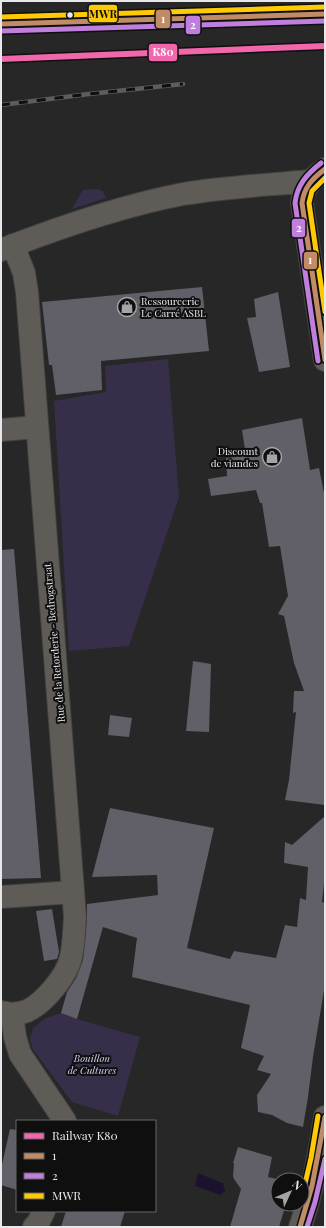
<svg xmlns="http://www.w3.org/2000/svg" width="326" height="1228" font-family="'Playfair Display',serif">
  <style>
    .green { fill: #372e4a }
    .water { fill: #1c122f }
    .building { fill: #615f67 }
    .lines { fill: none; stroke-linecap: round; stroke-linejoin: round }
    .minor-casing { stroke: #424242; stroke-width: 24 }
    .minor { stroke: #5f5b57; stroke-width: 22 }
    .rail-casing { stroke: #5e5d5a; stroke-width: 4.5 }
    .rail { stroke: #0f0f10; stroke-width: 3; stroke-dasharray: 9; stroke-linecap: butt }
    .bus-1-casing { stroke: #0f0f10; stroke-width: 8 }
    .bus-2-casing { stroke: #0f0f10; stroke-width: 8 }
    .bus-3-casing { stroke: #0f0f10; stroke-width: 8 }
    .bus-1 { stroke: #c18c65; stroke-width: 5 }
    .bus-2 { stroke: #c07fdc; stroke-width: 5 }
    .bus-3 { stroke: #ffc904; stroke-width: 5 }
    .rail-1-casing { stroke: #0f0f10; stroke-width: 9 }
    .rail-1 { stroke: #f266ac; stroke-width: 6 }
    .bus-dot { fill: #e8e8ea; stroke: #0f0f10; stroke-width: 1.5 }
    .labels { text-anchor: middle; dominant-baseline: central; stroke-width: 4; stroke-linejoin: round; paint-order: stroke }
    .poi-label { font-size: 10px; fill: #e8e8ea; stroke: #0f0f10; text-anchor: start }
    .street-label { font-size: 10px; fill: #e8e8ea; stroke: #0f0f10 }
    .park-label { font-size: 10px; font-style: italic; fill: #d9cff6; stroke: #0f0f10 }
    .line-badge { stroke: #0f0f10; stroke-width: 1.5 }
    .badge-label { font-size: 11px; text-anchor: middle; font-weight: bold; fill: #fff }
    .pale-badge-label { font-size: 11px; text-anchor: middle; font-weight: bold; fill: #111 }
  </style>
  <rect width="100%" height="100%" fill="#272727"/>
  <!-- green -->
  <path class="green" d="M98 189 103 191 106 198 72 209 83 190Z
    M168 359 179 497 129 646 69 651 54 401 106 392 105 366Z
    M61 1013 77 1019 140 1037 118 1116 72 1102 32 1048 30 1039 33 1028 46 1018Z"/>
  <!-- water -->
  <path class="water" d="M198 1173 224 1184 223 1187 225 1189V1192H223L221 1195 195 1186Z"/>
  <!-- building -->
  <path class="building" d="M202 287 209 351 101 361 102 390 56 395 52 365H49L42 302Z
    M278 292 290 367 259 372 247 318 256 317 254 299Z
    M302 418 310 470 319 468 325 498V805L285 800 289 780 296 712 293 713 294 691H304L294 663 284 616 278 614 288 596 280 546 269 547 262 503H260L256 490 211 496 208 479 227 476 226 458 246 456 242 430Z
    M14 549 41 878 1 879V550Z
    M193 661 211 664 209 732 186 731Z
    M110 715 132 718 129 737 108 735Z
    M110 808 214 828 187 948 230 959 234 951 276 958 285 925 297 927 300 898 306 900 308 867 284 863 285 842 292 845 325 816V874L322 902 325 903V984L313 1057 308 1097 303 1127 287 1123 272 1115 258 1112 257 1095 271 1074 257 1070 264 1056 241 1048 250 1005 132 977 137 938 103 927 77 1019 61 1013 67 992 76 978 83 960 87 918V904L158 895 157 875 92 877Z
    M52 909 59 952 57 959 44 961 36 911Z
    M10 1129 17 1130V1190L1 1185V1169Z
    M238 1147 272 1157 268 1177 281 1180H278V1204H286L279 1227H230L241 1189 234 1179 233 1176 234 1163H233Z
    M66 1211H125L120 1227H61Z"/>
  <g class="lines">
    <!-- minor casing -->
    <g class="minor-casing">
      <path id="minor" d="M325 169C312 178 303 187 302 203L325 360
        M1 250C60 227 121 206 183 194 225 187 268 185 310 181
        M1 430 37 427
        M1 897 73 892
        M1 1012 12 1014 15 1037 20 1054 65 1121
        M12 1014C17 1013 22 1013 27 1011 44 1003 67 976 71 957 74 944 74 930 75 917L27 292 24 273 13 245
        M34 1227 38 1223 44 1211
        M300 1227C313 1191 319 1155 325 1117"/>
    </g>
    <!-- minor -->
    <use href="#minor" class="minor"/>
    <!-- rail casing -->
    <g class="rail-casing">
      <path id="rail" d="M1 105 89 94 183 84"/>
    </g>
    <!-- rail -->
    <use href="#rail" class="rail"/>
    <!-- bus-1 casing -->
    <g class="bus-1-casing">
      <path id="bus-1" d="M1 24 325 14
        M325 169C313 178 304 187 302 203L325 360
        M300 1227 312 1186 325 1117"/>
    </g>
    <!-- bus-2 casing -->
    <g class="bus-2-casing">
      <path id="bus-2" d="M1 31 325 21
        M318 361 295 203C297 185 307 174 321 163
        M307 1227 315 1202 325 1159"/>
    </g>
    <!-- bus-3 casing -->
    <g class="bus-3-casing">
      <path id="bus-3" d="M1 17 325 7
        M325 178 312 191 309 203 325 312
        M302 1197 311 1158 318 1116"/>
    </g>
    <!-- bus-1 -->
    <use href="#bus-1" class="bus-1"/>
    <!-- bus-2 -->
    <use href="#bus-2" class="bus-2"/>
    <!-- bus-3 -->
    <use href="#bus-3" class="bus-3"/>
    <!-- rail-1 casing -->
    <g class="rail-1-casing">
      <path id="rail-1" d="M1 59 325 46"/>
    </g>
    <!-- rail-1 -->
    <use href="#rail-1" class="rail-1"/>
  </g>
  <!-- icons -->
  <defs>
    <g id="shop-ring" transform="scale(1)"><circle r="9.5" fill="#0f0f10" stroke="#a4a4a6" stroke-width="1.5"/><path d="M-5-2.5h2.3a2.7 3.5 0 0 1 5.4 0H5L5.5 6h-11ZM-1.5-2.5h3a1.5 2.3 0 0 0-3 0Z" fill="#a4a4a6"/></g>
  </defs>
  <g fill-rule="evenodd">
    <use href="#shop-ring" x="127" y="307"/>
    <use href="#shop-ring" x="272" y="457"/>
  </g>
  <!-- markers -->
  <circle class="bus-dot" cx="70" cy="15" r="3.5"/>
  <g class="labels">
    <!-- poi labels -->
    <g class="poi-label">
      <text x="141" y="301">Ressourcerie<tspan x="141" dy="12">Le Carré ASBL</tspan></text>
      <text x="258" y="451" text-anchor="end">Discount<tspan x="258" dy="12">de viandes</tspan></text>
    </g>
    <!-- street labels -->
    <g class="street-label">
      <text transform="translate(54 643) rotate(-95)">Rue de la Retorderie - Bedrogstraat</text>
    </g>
    <!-- park labels -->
    <g class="park-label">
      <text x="92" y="1058">Bouillon<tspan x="92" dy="12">de Cultures</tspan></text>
    </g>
  </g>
  <g class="line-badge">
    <rect x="88" y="4" width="30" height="19" rx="4" fill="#ffc904"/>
    <rect x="155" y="9" width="16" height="20" rx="4" fill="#c18c65"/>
    <rect x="185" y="15" width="16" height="20" rx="4" fill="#c07fdc"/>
    <rect x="148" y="43" width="30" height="19" rx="4" fill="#f266ac"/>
    <rect x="291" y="218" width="15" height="20" rx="4" fill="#c07fdc"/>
    <rect x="303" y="251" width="15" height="19" rx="4" fill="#c18c65"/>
  </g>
  <g class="badge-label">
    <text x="163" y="23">1</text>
    <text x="193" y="29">2</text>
    <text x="163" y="56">K80</text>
    <text x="299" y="232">2</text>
    <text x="310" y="264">1</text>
  </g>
  <g class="pale-badge-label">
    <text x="103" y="18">MWR</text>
  </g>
  <!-- border -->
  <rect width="326" height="1228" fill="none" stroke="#e8e8ea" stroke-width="4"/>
  <!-- legend -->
  <rect x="16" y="1120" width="140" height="92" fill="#0f0f10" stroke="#666667"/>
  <rect x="24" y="1133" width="20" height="6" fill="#f266ac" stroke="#666667"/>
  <text x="52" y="1140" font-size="12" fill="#e8e8ea">Railway K80</text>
  <rect x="24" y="1153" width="20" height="6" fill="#c18c65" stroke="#666667"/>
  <text x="52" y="1160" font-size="12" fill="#e8e8ea">1</text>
  <rect x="24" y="1173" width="20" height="6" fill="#c07fdc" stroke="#666667"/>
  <text x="52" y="1180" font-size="12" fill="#e8e8ea">2</text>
  <rect x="24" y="1193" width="20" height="6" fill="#ffc904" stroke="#666667"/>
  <text x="52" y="1200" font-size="12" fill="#e8e8ea">MWR</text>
  <!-- north arrow -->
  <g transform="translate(290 1192) rotate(46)"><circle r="19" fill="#0f0f10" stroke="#666667"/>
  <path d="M0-3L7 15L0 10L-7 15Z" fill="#a4a4a6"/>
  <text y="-6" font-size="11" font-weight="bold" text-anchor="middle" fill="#e8e8ea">N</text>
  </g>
</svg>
